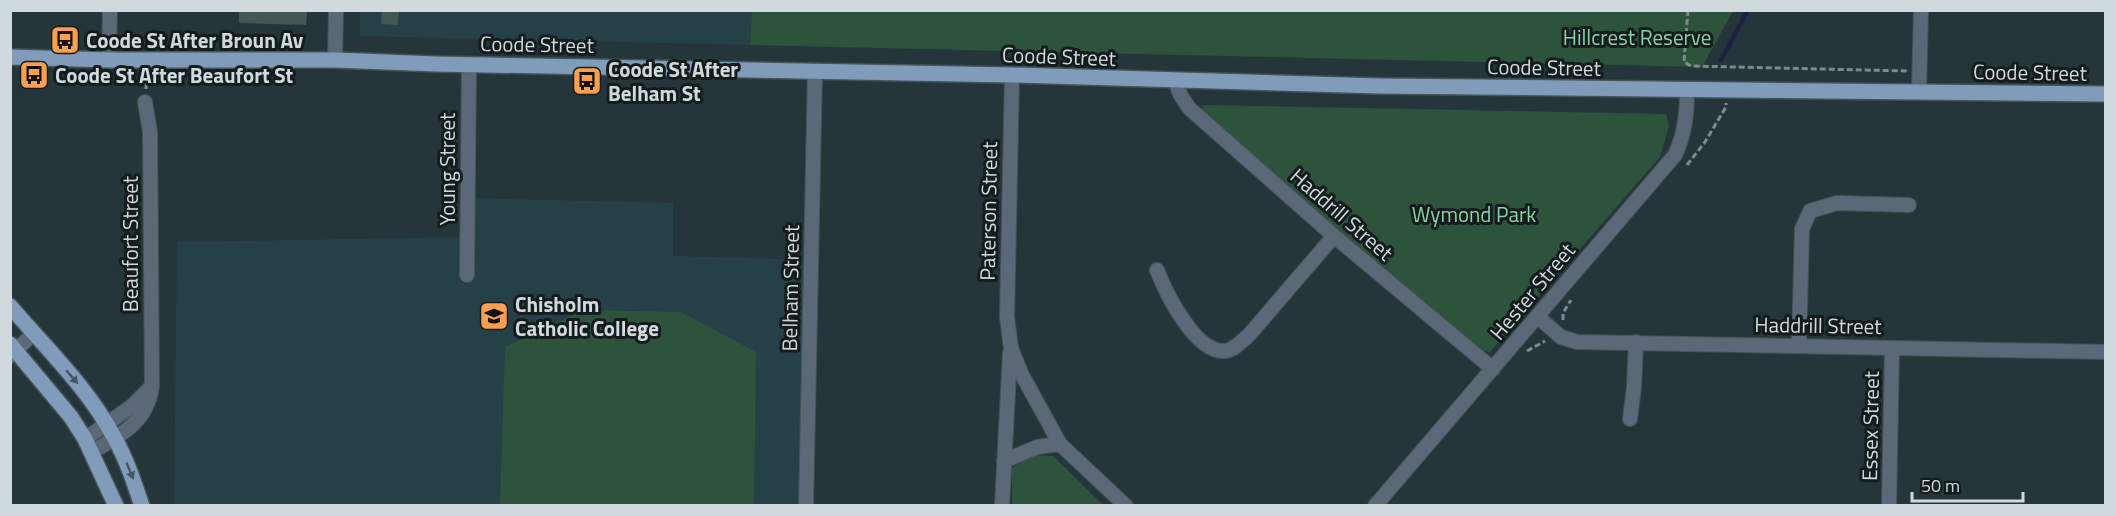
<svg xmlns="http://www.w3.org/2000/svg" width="2116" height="516" font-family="'Titillium Web',sans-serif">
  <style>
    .built { fill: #264048 }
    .green { fill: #2d533c }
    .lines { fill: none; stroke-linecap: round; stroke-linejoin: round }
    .stream { stroke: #201e41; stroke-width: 4.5 }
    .building { fill: #435754 }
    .street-casing { stroke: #445458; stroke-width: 16 }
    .primary-casing { stroke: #445458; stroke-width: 18 }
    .path { stroke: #7d8a8f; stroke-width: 3; stroke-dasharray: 6 3; stroke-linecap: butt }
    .street { stroke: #5b6877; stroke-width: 14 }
    .primary { stroke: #819cba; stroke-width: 15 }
    .oneway { fill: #455664 }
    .labels { text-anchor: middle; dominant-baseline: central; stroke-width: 6; stroke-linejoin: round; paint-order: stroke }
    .park-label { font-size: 21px; fill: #8cd1a5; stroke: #141c1e }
    .poi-label { font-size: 21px; font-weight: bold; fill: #d0dade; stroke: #141c1e; text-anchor: start }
    .street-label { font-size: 21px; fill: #d0dade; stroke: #141c1e }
  </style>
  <rect width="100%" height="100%" fill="#25363b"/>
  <!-- built -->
  <path class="built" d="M360 11H752L750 45 360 36Z
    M468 198 673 203V256L812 260 807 505 174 506 177 242 467 237Z"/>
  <!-- green -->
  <path class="green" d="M752 10 1683 11H1733L1702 67 750 45Z
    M1203 105 1666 114 1669 126 1660 157 1490 352 1471 348 1199 117Z
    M584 310 681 312 756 352 754 505H500L505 347Z
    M1032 455 1053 456 1103 505H1012V468Z"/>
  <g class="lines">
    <!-- stream -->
    <path class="stream" d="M1721 60 1748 10"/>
  </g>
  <!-- building -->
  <path class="building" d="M239 10H307L306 25 239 23Z
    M382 10H399L398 25 381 24Z"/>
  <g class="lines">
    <!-- street casing -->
    <g class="street-casing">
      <path id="street" d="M109 60 110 10
        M335 60 336 10
        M1012 75 1007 317 1011 348 1021 373 1060 444 1126 506
        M1175 80 1180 94 1189 108 1334 236 1493 369
        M1919 91 1921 10
        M1157 270C1166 293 1195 353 1225 351 1234 350 1242 341 1249 335L1334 236
        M467 275 469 64
        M1538 317 1561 337 1577 342 2106 352
        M1799 346 1802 229 1810 211 1837 203 1909 205
        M10 356 34 333
        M1630 419 1634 387 1636 342
        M85 439 132 406 152 386
        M92 452C122 434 147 423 152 386L150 132 145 102
        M1004 461 1037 447 1060 444
        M806 506 815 71
        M1002 506 1010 353
        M1375 506 1675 155C1685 133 1687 114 1687 89
        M1889 506 1892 348"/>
    </g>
    <!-- primary casing -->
    <g class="primary-casing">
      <path id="primary" d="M10 57 109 60H335L436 64 1012 75 1379 86 2106 94
        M10 306C46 348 88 388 114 437 126 458 134 482 142 506
        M10 344 71 417 85 439 116 506"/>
    </g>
    <!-- path -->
    <path class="path" d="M1688 10 1684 62 1691 66 1908 71
      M146 89 147 74
      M1687 165 1705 142 1726 107V103
      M1563 320V313L1571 300
      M1527 351 1545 341"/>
    <!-- street -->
    <use href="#street" class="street"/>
    <!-- primary -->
    <use href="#primary" class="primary"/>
  </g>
  <!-- one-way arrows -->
  <defs><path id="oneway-solid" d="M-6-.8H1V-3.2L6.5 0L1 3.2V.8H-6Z" transform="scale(1.5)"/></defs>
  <g class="oneway">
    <use href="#oneway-solid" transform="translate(72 377) rotate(49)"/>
    <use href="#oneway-solid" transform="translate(130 471) rotate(67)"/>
  </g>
  <!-- icons -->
  <defs>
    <g id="bus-square" transform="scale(1.5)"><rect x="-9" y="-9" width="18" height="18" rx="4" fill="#f99f4d" stroke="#141c1e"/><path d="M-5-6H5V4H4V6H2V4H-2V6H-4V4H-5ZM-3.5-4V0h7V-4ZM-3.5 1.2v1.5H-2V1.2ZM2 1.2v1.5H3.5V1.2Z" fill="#111"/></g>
    <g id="school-square" transform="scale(1.5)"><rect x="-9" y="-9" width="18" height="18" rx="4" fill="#f99f4d" stroke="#141c1e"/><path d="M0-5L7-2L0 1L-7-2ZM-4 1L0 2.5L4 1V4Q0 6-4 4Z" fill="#111"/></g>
  </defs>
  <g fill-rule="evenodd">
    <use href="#bus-square" x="65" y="40"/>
    <use href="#bus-square" x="34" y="75"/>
    <use href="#bus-square" x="587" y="81"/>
    <use href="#school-square" x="494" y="316"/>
  </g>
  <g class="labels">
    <!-- park labels -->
    <g class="park-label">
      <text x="1637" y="37">Hillcrest Reserve</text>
      <text x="1474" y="214">Wymond Park</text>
    </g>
    <!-- poi labels -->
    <g class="poi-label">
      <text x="86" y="40">Coode St After Broun Av</text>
      <text x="608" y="69">Coode St After<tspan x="608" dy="24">Belham St</tspan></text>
      <text x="55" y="75">Coode St After Beaufort St</text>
      <text x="515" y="304">Chisholm<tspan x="515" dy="24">Catholic College</tspan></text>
    </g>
    <!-- street labels -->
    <g class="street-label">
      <text transform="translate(537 44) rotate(1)">Coode Street</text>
      <text transform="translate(1059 56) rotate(2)">Coode Street</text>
      <text transform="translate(1544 67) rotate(1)">Coode Street</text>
      <text transform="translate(2030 72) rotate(1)">Coode Street</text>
      <text transform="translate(447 169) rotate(-90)">Young Street</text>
      <text transform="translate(988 211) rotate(-89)">Paterson Street</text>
      <text transform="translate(1342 214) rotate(41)">Haddrill Street</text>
      <text transform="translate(130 244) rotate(-90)">Beaufort Street</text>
      <text transform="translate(790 288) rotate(-89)">Belham Street</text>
      <text transform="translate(1532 291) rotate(-50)">Hester Street</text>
      <text transform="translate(1818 325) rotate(1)">Haddrill Street</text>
      <text transform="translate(1870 426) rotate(-89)">Essex Street</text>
    </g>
  </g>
  <!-- border -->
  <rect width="2116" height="516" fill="none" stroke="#d0dade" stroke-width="24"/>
  <!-- scale -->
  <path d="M1912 492v9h111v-9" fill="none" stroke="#d0dade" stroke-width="3"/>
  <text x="1921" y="492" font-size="18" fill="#d0dade" stroke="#141c1e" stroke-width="4.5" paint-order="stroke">50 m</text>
</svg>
